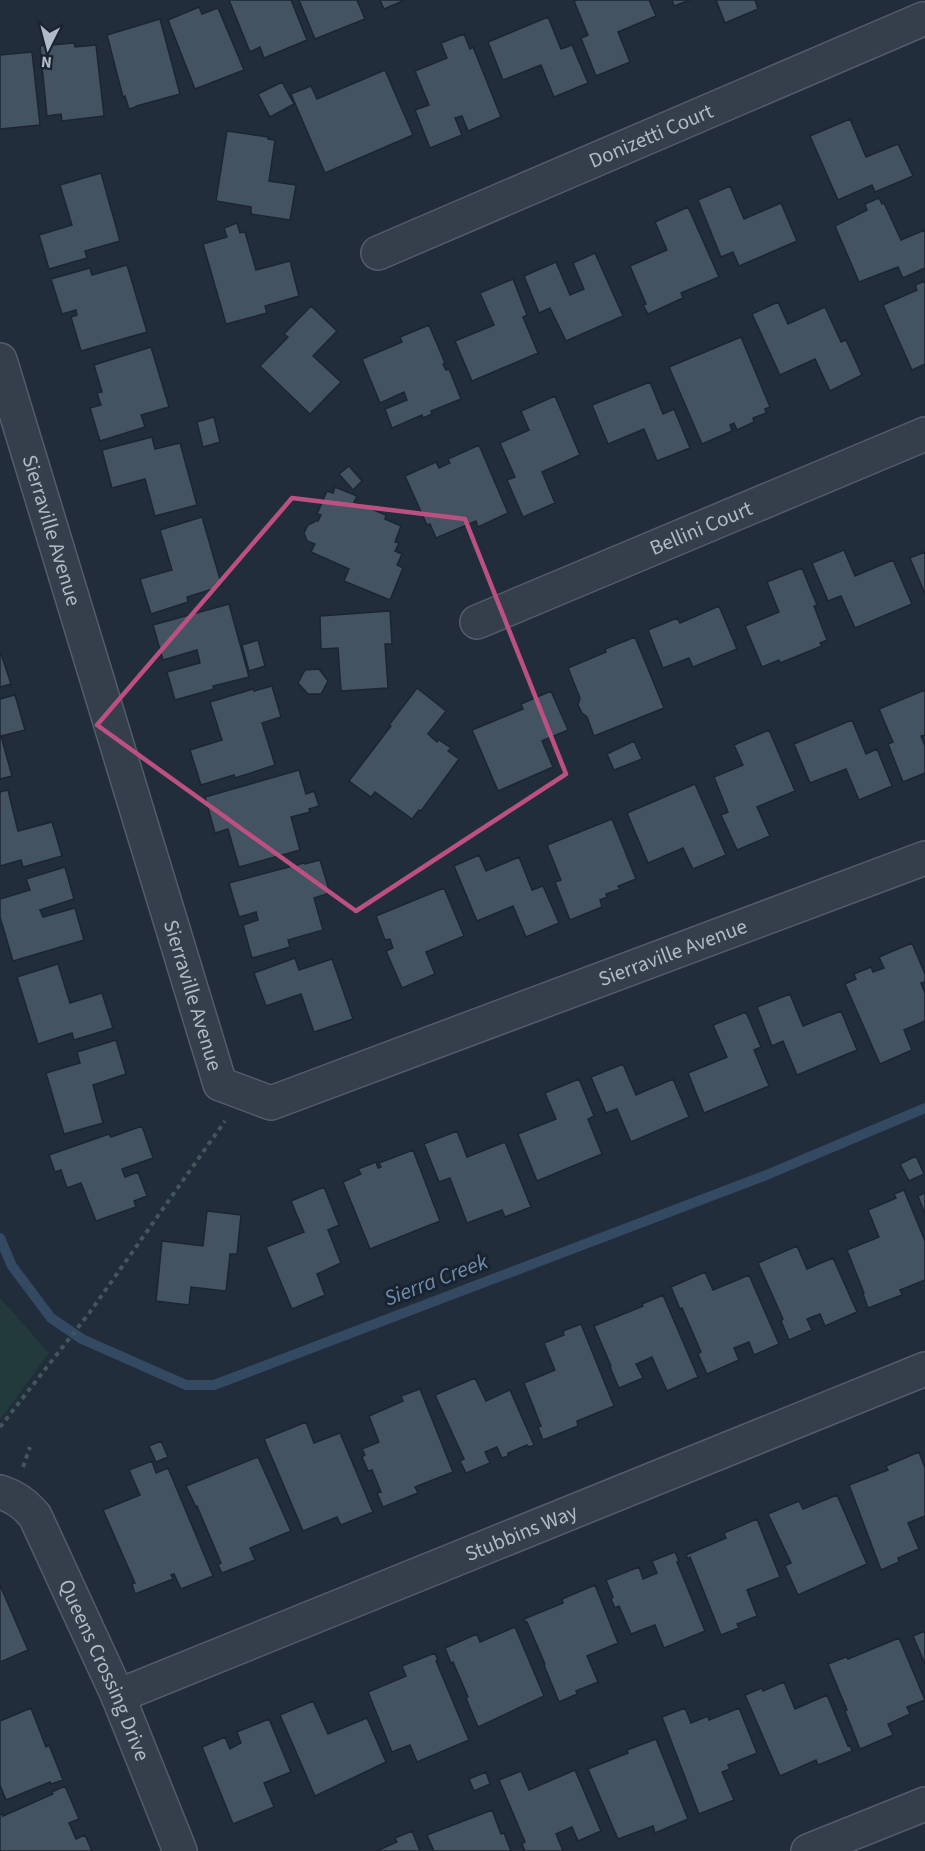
<svg xmlns="http://www.w3.org/2000/svg" width="925" height="1851" font-family="'Source Sans 3',sans-serif">
  <style>
    .green { fill: #233a3c }
    .lines { fill: none; stroke-linecap: round; stroke-linejoin: round }
    .stream { stroke: #344a63; stroke-width: 10 }
    .building { fill: #445362; stroke: #1c2632; stroke-width: 1.5 }
    .minor-casing { stroke: #535d69; stroke-width: 36 }
    .path { stroke: #415759; stroke-width: 4; stroke-dasharray: 4.5 4.5; stroke-linecap: butt }
    .minor { stroke: #353f4b; stroke-width: 33 }
    .marked { fill: none; stroke: #bc5181; stroke-width: 4.5; stroke-linejoin: round }
    .labels { text-anchor: middle; dominant-baseline: central; stroke-width: 6; stroke-linejoin: round; paint-order: stroke }
    .street-label { font-size: 21px; fill: #b0bac7; stroke: #1a2430 }
    .water-label { font-size: 22px; font-style: italic; fill: #708cac; stroke: #1a2430 }
  </style>
  <rect width="100%" height="100%" fill="#212d3b"/>
  <!-- green -->
  <path class="green" d="M0 1298 49 1353 0 1420Z"/>
  <g class="lines">
    <!-- stream -->
    <path class="stream" d="M0 1238 12 1266 51 1318 82 1339 186 1385H214L764 1176 925 1108"/>
  </g>
  <!-- building -->
  <path class="building" d="M229 0H291L307 40 264 58 260 47 250 52Z
    M299 0H357L365 19 315 39Z
    M380 0H405L384 9Z
    M578 0H649L656 16 618 32 630 62 596 76 581 38 588 35 574 1Z
    M672 0H690L674 6Z
    M716 0H755L758 9 725 23Z
    M199 7 202 14 218 8 244 70 195 89 168 20Z
    M548 17 561 49 572 45 588 83 554 97 541 65 503 80 488 42Z
    M160 19 180 94 136 106V107L129 109 125 96 123 97 107 35Z
    M464 34 470 49 473 47 501 117 468 131 462 116 455 118 462 135 430 148 415 110 429 105 415 71 447 58 441 43Z
    M74 43 75 47 96 45 104 116 62 121 61 114 47 116 40 46Z
    M32 52 40 125 0 129V55Z
    M385 70 413 135 325 173 291 94 311 86 317 99Z
    M282 82 294 104 270 117 258 94Z
    M850 119 866 157 898 144 913 176 875 192 872 185 838 200 810 136Z
    M227 131 268 137V139L275 140 269 181 296 185 290 220 251 214V207L216 201Z
    M101 173 120 241 85 251 87 258 49 269 39 235 72 225 60 185Z
    M730 186 744 219 781 203 797 241 739 266 733 252 721 257 698 200Z
    M879 198 882 204 884 203 901 240 925 230V268L903 278 898 267 859 282 835 226 867 210 865 204Z
    M688 207 719 277 681 293 683 298 648 314 643 305 646 304 630 266 667 250 655 222Z
    M237 223 240 233 245 232 256 270 290 261 299 296 265 306 267 313 226 324 203 244 227 237 224 228Z
    M595 253 623 316 566 341 550 308 539 313 524 276 556 262 570 295 584 289 573 263Z
    M127 265 147 332 81 351 71 317 77 315 76 310 62 314 51 279 90 268 92 275Z
    M513 279 527 315 523 317 538 353 472 381 455 341 494 325 480 293Z
    M925 281V364L912 370 883 305 917 290 915 285Z
    M778 302 788 324 825 307 841 342 846 340 862 375 830 391 815 359 780 375 752 314Z
    M311 306 337 331 313 356 341 382 310 414 260 366 288 337 284 334Z
    M429 325 445 363 443 364 446 370 449 369 461 399 431 411 432 414 423 418 422 415 392 428 385 409 407 400 404 392 380 403 362 359 402 342 400 337Z
    M741 337 770 407 765 409 766 413 753 418 754 422 737 430 734 423 730 425 732 431 702 444 669 367Z
    M151 347 169 407 141 415 145 427 100 441 90 408 101 405 97 393 102 392 94 365Z
    M650 382 663 414 674 409 690 448 657 461 644 429 608 444 592 405Z
    M555 396 580 455 542 472 555 503 523 517 507 480 515 477 500 443 529 430 521 411Z
    M214 417 220 442 203 447 197 422Z
    M152 437 155 449 180 443 197 505 155 516 145 479 112 488 102 450Z
    M479 445 508 513 478 527 476 521 436 538 430 524 427 525 405 476 436 462 439 468 450 463 448 459Z
    M349 466 362 481 353 490 339 474Z
    M335 487 357 496 354 502 386 515 385 519 401 526 395 542 399 543 395 551 402 554 397 565 403 568 390 600 344 581 349 569 311 552 315 544 307 541 304 533 308 525 316 521H318L321 515 317 514 327 491 333 493Z
    M202 517 222 586 187 597 188 602 151 614 140 579 172 570 160 530Z
    M844 550 855 576 893 560 912 604 855 628 841 596 828 601 812 563Z
    M925 552V594L910 558Z
    M802 568 817 605 814 606 827 640 820 643 822 646 780 663 779 660 762 667 745 626 779 612 767 582Z
    M229 604 249 677 213 686 214 689 175 700 167 672 200 663 197 650 163 660 153 625Z
    M719 606 737 649 693 667 689 658 663 668 648 630 677 618 680 623Z
    M390 611 392 644H385L388 688 341 691 338 648 321 649 320 616Z
    M635 637 664 708 594 736 587 717 582 713 578 705 580 698 568 668 606 652 605 649Z
    M258 640 265 666 249 671 242 645Z
    M0 651 11 684 0 687Z
    M319 669 328 681 321 694H308L298 683 305 670Z
    M272 686 281 717 262 723 275 765 235 778 234 775 201 785 190 750 222 740 210 702 253 689 254 691Z
    M417 688 446 711 428 734 437 742 439 740 451 748 448 751 459 759 421 811 419 810 412 819 375 792 371 797 349 781 391 726 389 725Z
    M925 690V735L921 736 925 746V773L903 782 888 744 893 742 879 709Z
    M551 691 568 730 542 741 553 767 498 791 472 730 523 709 521 704Z
    M15 695 25 730 1 736 12 776 0 779V699Z
    M852 720 866 754 877 749 892 786 859 800 846 769 810 783 794 744Z
    M769 730 795 791 757 807 770 836 737 850 721 815 728 812 714 777 743 765 734 745Z
    M634 741 642 759 614 770 607 754Z
    M299 770 306 794 314 791 319 806 309 809 310 812 291 817 300 850 239 867 228 829 215 833 205 797Z
    M695 784 726 855 693 869 683 848 648 863 627 813Z
    M8 790 18 831 52 822 62 856 23 867 21 860 0 866V792Z
    M612 819 636 879 618 886 620 889 606 894 607 897 600 900 602 907 570 920 555 882 561 880 547 845Z
    M479 855 486 871 519 857 532 890 543 886 559 923 526 937 513 906 477 921 454 866Z
    M320 860 330 893 314 898 323 930 288 940 290 947 252 958 243 925 258 920 256 912 239 917 229 883 304 863 305 864Z
    M65 867 74 899 40 910 43 917 75 908 84 940 13 961 0 917V899L30 890 26 879Z
    M444 888 464 936 426 952 435 974 402 988 386 951 393 948 390 939 385 940 376 916Z
    M912 943 925 974V982L921 983 925 993V1021L904 1030 912 1050 880 1064 845 984 856 979 854 974 871 967 873 972 884 968 879 957Z
    M295 958 299 970 332 959 353 1019 314 1032 301 994 266 1006 254 973Z
    M58 964 70 1003 102 993 113 1028 74 1040 72 1033 38 1044 17 977Z
    M790 994 803 1026 841 1011 857 1050 797 1075 783 1041 772 1046 757 1007Z
    M746 1012 761 1047 754 1050 769 1086 704 1113 688 1073 727 1057 713 1025Z
    M116 1040 126 1074 93 1085 103 1123 64 1134 46 1073 80 1063 77 1052Z
    M623 1064 636 1095 673 1079 689 1117 631 1142 617 1109 606 1113 591 1077Z
    M579 1079 594 1116 588 1119 602 1154 537 1181 518 1134 556 1119 545 1093Z
    M142 1126 153 1158 122 1169 125 1177 138 1172 147 1196 134 1201 136 1207 96 1221 81 1183 67 1188 61 1170 55 1172 49 1155 109 1134 111 1137Z
    M457 1131 467 1157 505 1142 531 1207 505 1217 502 1210 467 1223 450 1178 439 1182 424 1144Z
    M413 1150 440 1221 370 1249 343 1182 361 1174 358 1169 376 1162 378 1168 381 1167 379 1163Z
    M916 1156 924 1174 909 1181 900 1164Z
    M324 1187 339 1225 328 1230 341 1263 317 1274 325 1295 292 1309 266 1247 304 1232 291 1201Z
    M904 1190 925 1241V1280L900 1290 902 1295 868 1308 863 1294 864 1293 847 1250 879 1237 868 1210 896 1198 894 1194Z
    M925 1193V1214L918 1196Z
    M207 1211 241 1215 237 1254H230L226 1291 191 1287 189 1305 156 1301 162 1241 203 1246Z
    M797 1246 807 1269 833 1258 857 1312 825 1326 820 1314 807 1319 812 1330 789 1340 781 1321 783 1319 758 1263Z
    M705 1272 713 1290 749 1275 779 1344 754 1355 749 1342 734 1348 739 1360 707 1374 698 1354 701 1352 682 1308 680 1309 671 1287Z
    M663 1295 698 1377 667 1391 652 1357 636 1364 643 1378 619 1388 610 1367 611 1366 594 1326 643 1306 642 1304Z
    M581 1324 614 1406 577 1421 578 1426 543 1440 538 1427 541 1426 524 1383 555 1370 544 1343 564 1335 563 1331Z
    M475 1378 486 1401 510 1390 534 1445 529 1447 527 1445 508 1453V1456L502 1458 497 1447 485 1452 490 1463 466 1473 460 1461 464 1459 435 1395Z
    M420 1389 453 1472 415 1487 418 1493 383 1507 377 1493 381 1492 372 1470 368 1471 362 1457 365 1455 362 1449 379 1442 369 1416 403 1401 401 1396Z
    M306 1422 314 1443 340 1433 373 1512 341 1525 337 1517 303 1531 264 1439Z
    M161 1441 168 1457 156 1462 149 1446Z
    M919 1452 925 1468V1516L908 1523 919 1549 898 1558 899 1562 881 1570 849 1485 888 1470 886 1466Z
    M258 1457 291 1531 250 1548 255 1560 222 1573 218 1565 221 1563 197 1506 196 1507 186 1486Z
    M152 1461 156 1473 168 1468 213 1576 181 1589 174 1574 171 1575 173 1579 135 1594 132 1584 135 1583 103 1510 140 1495 129 1470Z
    M837 1495 867 1564 798 1595 785 1566 791 1563 768 1514 799 1501 803 1509Z
    M757 1519 780 1577 747 1590 757 1616 737 1624 739 1628 721 1635 690 1557 688 1559 686 1555 726 1538 724 1533Z
    M675 1552 679 1561 677 1562 705 1631 664 1648 655 1625 631 1634 619 1606 615 1608 611 1599 613 1597 606 1580 639 1567 643 1579 657 1573 652 1561Z
    M0 1585 28 1650 0 1662Z
    M595 1585 618 1643 587 1656 598 1682 576 1691 577 1694 559 1702 544 1665 545 1664 527 1622 526 1623 524 1619 563 1603 562 1599Z
    M515 1627 544 1696 478 1727 466 1698 468 1697 453 1662 451 1663 445 1648 477 1634 480 1642Z
    M925 1631V1664L913 1636Z
    M899 1638 925 1700 907 1707 910 1714 888 1724 893 1735 860 1749 845 1711 847 1710 828 1664 846 1657 848 1659Z
    M435 1653 438 1661H436L469 1740 417 1762 410 1745 392 1752 368 1692 406 1676 402 1666Z
    M784 1682 795 1709 827 1695 848 1746 850 1745 852 1751 818 1765 816 1760 780 1776 745 1695 762 1688 763 1691Z
    M313 1701 328 1734 367 1718 386 1762 315 1796 280 1715Z
    M31 1708 46 1747 49 1745 63 1780 51 1784 50 1782 6 1800 0 1785V1721Z
    M685 1708 691 1723 708 1716 709 1720 739 1708 757 1753 728 1765 730 1769 722 1772 734 1800 699 1814 662 1717Z
    M269 1719 291 1772 264 1783 274 1807 233 1824 202 1747 225 1737 230 1749 241 1743 237 1732Z
    M656 1739 688 1819 655 1833 653 1826 618 1839 588 1769 628 1753 627 1750Z
    M575 1770 601 1831 578 1841 572 1827 556 1834 563 1851H525L522 1844 525 1842 499 1780 521 1771 529 1790Z
    M486 1772 490 1784 474 1791 469 1779Z
    M65 1786 79 1819 69 1823 76 1839 85 1835 92 1851H0V1815L3 1814V1816L53 1794 52 1792Z
    M492 1810 501 1834 504 1833 511 1851H434L427 1835Z
    M412 1831 420 1851H377L397 1842 395 1838Z"/>
  <g class="lines">
    <!-- minor casing -->
    <g class="minor-casing">
      <g id="minor">
        <path id="s1" d="M378 253 923 19"/>
        <path id="s2" d="M0 360 220 1084 271 1103 925 858"/>
        <path id="s3" d="M477 622 925 434"/>
        <path id="s4" d="M0 1492C15 1497 24 1503 35 1516L118 1696 180 1851"/>
        <path id="s5" d="M118 1696 925 1369"/>
        <path d="M808 1851 925 1804"/>
      </g>
    </g>
    <!-- path -->
    <path class="path" d="M0 1427 90 1312 225 1121
      M23 1467 30 1447"/>
    <!-- minor -->
    <use href="#minor" class="minor"/>
  </g>
  <!-- marked area -->
  <path class="marked" d="M292 498 465 519 566 774 356 911 97 725Z"/>
  <g class="labels">
    <!-- street labels -->
    <g class="street-label">
      <text stroke="none"><textPath href="#s1" startOffset="297">Donizetti Court</textPath></text>
      <text stroke="none"><textPath href="#s3" startOffset="243">Bellini Court</textPath></text>
      <text stroke="none"><textPath href="#s2" startOffset="178">Sierraville Avenue</textPath></text>
      <text stroke="none"><textPath href="#s2" startOffset="1240">Sierraville Avenue</textPath></text>
      <text stroke="none"><textPath href="#s2" startOffset="664">Sierraville Avenue</textPath></text>
      <text stroke="none"><textPath href="#s5" startOffset="435">Stubbins Way</textPath></text>
      <text stroke="none"><textPath href="#s4" startOffset="212">Queens Crossing Drive</textPath></text>
    </g>
    <!-- water labels -->
    <g class="water-label">
      <text transform="translate(436 1280) rotate(-21)">Sierra Creek</text>
    </g>
  </g>
  <!-- north arrow -->
  <g transform="translate(48 48) rotate(186)" stroke="#1a2430" stroke-width="4.5" paint-order="stroke">
  <path d="M0-4.5L10 22L0 15L-10 22Z" fill="#b0bac7"/>
  <text y="-9" font-size="16" font-weight="bold" text-anchor="middle" fill="#b0bac7">N</text>
  </g>
</svg>
